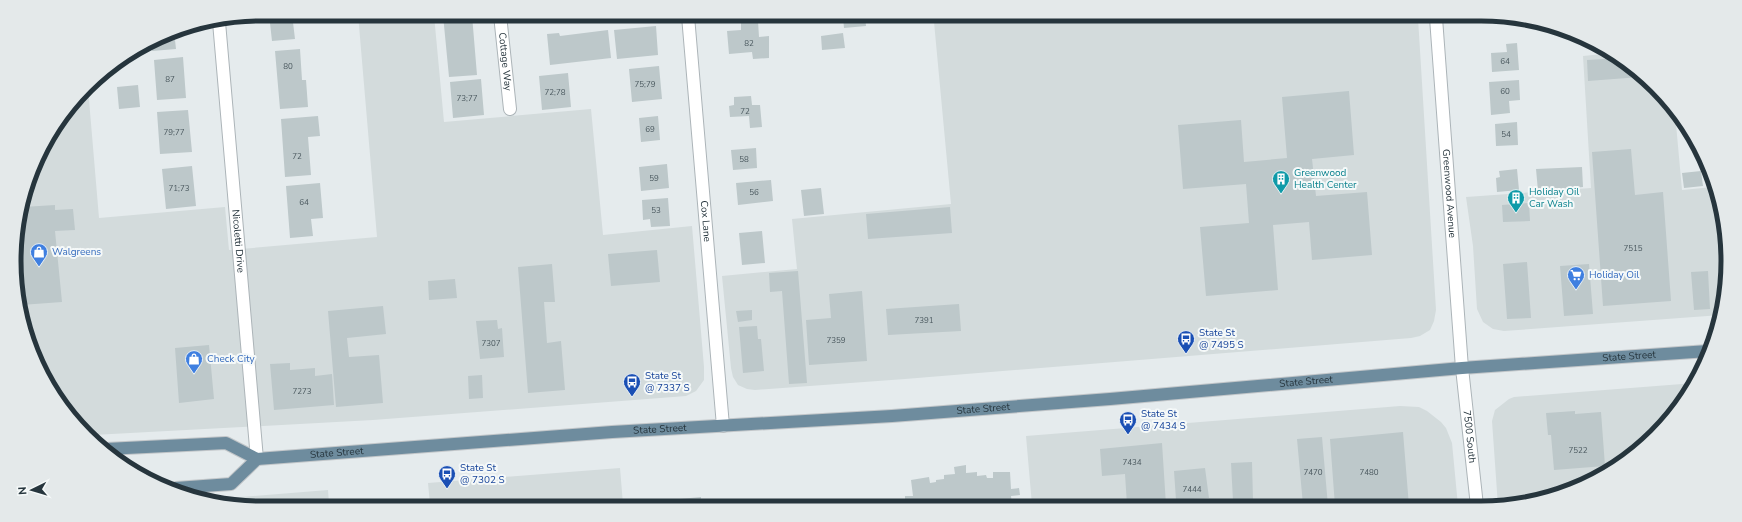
<svg xmlns="http://www.w3.org/2000/svg" width="1742" height="522" font-family="'Nunito Sans',sans-serif">
  <style>
    .built { fill: #d3dbdc }
    .building { fill: #bdc8ca }
    .lines { fill: none; stroke-linecap: round; stroke-linejoin: round }
    .minor-casing { stroke: #acb4b8; stroke-width: 14 }
    .major-casing { stroke: #c2c6c9; stroke-width: 14 }
    .minor { stroke: #fff; stroke-width: 12 }
    .major { stroke: #6e8c9e; stroke-width: 12 }
    .labels { text-anchor: middle; dominant-baseline: central; stroke-width: 4; stroke-linejoin: round; paint-order: stroke }
    .number-label { font-size: 8px; fill: #4c5a60 }
    .street-label { font-size: 10px; fill: #26353d; stroke: #f5f9f9 }
    .culture-label { font-size: 10px; fill: #0d838f; stroke: #f5f9f9; text-anchor: start }
    .shop-label { font-size: 10px; fill: #366cbe; stroke: #f5f9f9; text-anchor: start }
    .transit-label { font-size: 10px; fill: #164399; stroke: #f5f9f9; text-anchor: start }
    .rim { fill: none; stroke: #26353d; stroke-width: 5 }
  </style>
  <rect width="100%" height="100%" fill="#e5ebed"/>
  <!-- built -->
  <path class="built" d="M358 14 434 15 444 122 591 109 603 235 692 226 704 367V380L696 391 686 396 373 420 93 435 56 398 22 325 16 229 40 152 88 88 99 218 225 207 229 250 377 237Z
    M996 17 1418 18 1436 310 1434 321 1430 330 1420 336 1411 338 905 379 755 390 747 389 738 385 733 377 731 368 722 276 797 269 792 219 951 204 934 22Z
    M1613 53 1618 56 1675 113 1682 190 1713 187 1723 213V309L1721 315 1518 330 1504 331 1493 329 1483 322 1477 309 1473 246 1466 197 1591 188 1583 56Z
    M1695 383 1644 447 1590 483 1513 506H1498L1492 421 1495 410 1509 399 1514 397Z
    M1400 406 1419 407 1427 411 1441 422 1446 428 1452 443 1458 506 1032 505 1026 436Z
    M620 468 623 504H430L428 483Z
    M328 490 329 503H213L205 500Z"/>
  <!-- building -->
  <path class="building" d="M269 14H292L295 39 272 41Z
    M443 15H472L477 75 449 77Z
    M865 16 866 26 844 28 843 17Z
    M758 21 759 37 769 36V58L753 59 752 52 729 54 727 31 741 30V22Z
    M656 26 658 55 617 59 614 30Z
    M608 30 611 58 550 65 547 34 559 33 560 36Z
    M174 31 176 49 152 51V42L167 33Z
    M843 33 845 48 822 50 821 36Z
    M1517 43 1519 70 1492 72 1491 53 1507 52 1506 44Z
    M300 49 302 80H306L308 107 280 109 275 51Z
    M183 57 186 98 157 100 154 60Z
    M1621 58 1640 77 1588 81 1587 60Z
    M659 66 662 99 632 102 629 69Z
    M568 73 571 107 542 110 539 76Z
    M481 79 484 115 453 118 450 82Z
    M1519 80 1520 100 1509 101 1510 113 1491 115 1489 82Z
    M138 85 140 107 119 109 117 87Z
    M1349 91 1354 155 1312 159 1316 196 1367 192 1372 255 1312 260 1309 222 1273 225 1278 290 1206 296 1200 227 1249 223 1246 184 1183 189 1178 125 1241 120 1244 162 1287 158 1282 97Z
    M751 96 752 105H760L762 127 750 128 749 116 730 117 729 106 734 105V97Z
    M188 110 192 152 160 154 157 112Z
    M318 116 320 136 308 137 311 175 285 177 281 119Z
    M658 116 660 140 641 142 639 118Z
    M1517 122 1518 145 1496 146 1495 124Z
    M756 148 757 168 733 170 731 150Z
    M1631 149 1635 195 1663 192 1671 301 1603 306 1592 152Z
    M667 164 669 188 641 191 639 167Z
    M192 166 196 206 166 209 162 169Z
    M1582 167 1583 187 1538 191 1536 169Z
    M1517 169 1519 190 1497 192 1496 178 1500 177 1499 171Z
    M1701 171 1703 186 1684 188 1682 173Z
    M771 180 773 201 738 205 736 183Z
    M320 183 323 218 311 219 313 236 290 238 286 186Z
    M821 188 824 214 804 216 801 190Z
    M668 198 670 226 651 227 650 219 643 220 642 200Z
    M1529 203 1530 221 1503 222 1502 205Z
    M55 205V210L73 209 75 230 55 231 62 302 21 305 16 229 23 207Z
    M950 207 952 233 868 239 866 214Z
    M762 231 765 263 742 265 739 233Z
    M657 250 660 282 611 286 608 254Z
    M1527 262 1531 318 1507 319 1503 264Z
    M552 264 555 302H544L547 343 561 341 565 390 528 393 518 267Z
    M1589 264 1593 314 1564 316 1560 266Z
    M798 271 807 383 789 384 782 291 770 292 769 273Z
    M1708 271 1710 309 1694 310 1691 272Z
    M455 279 457 298 429 300 428 281Z
    M862 291 867 361 809 365 806 320 831 318 829 294Z
    M959 304 961 331 888 335 886 309Z
    M383 306 386 334 347 338 349 357 379 355 383 403 336 407 328 311Z
    M752 310V320L738 322 736 311Z
    M497 320 498 329 502 328 504 357 480 359 476 321Z
    M757 326 758 339H761L764 371 743 373 739 327Z
    M209 345 214 399 179 403 175 348Z
    M290 363V370L315 368V376L332 374 334 405 274 410 270 364Z
    M482 375 483 398 469 399 468 376Z
    M1575 411V414L1601 412 1605 466 1554 470 1551 435H1548L1546 413Z
    M1403 432 1409 506H1335L1330 439Z
    M1322 437 1328 506 1303 505 1297 439Z
    M1162 443 1166 505H1127L1125 474 1102 476 1100 449Z
    M1252 462 1253 500 1233 501 1231 463Z
    M966 465V473L977 472V476L986 475 987 478H993V472H1010L1011 489 1019 488 1020 495 1011 496 1012 505H905V496H913L911 480 929 477 930 483 936 482V480L944 479V475L955 474 954 467Z
    M1205 468 1209 498 1176 500 1174 471Z
    M701 497V504H680V499Z
    M654 500V504H638L637 502Z"/>
  <g class="lines">
    <!-- minor casing -->
    <g class="minor-casing">
      <g id="minor">
        <path id="s1" d="M500 15 510 109"/>
        <path id="s2" d="M688 16 723 426"/>
        <path id="s3" d="M1436 18 1462 368 1477 506"/>
        <path id="s4" d="M219 22 257 459"/>
      </g>
    </g>
    <!-- major casing -->
    <g class="major-casing">
      <g id="major">
        <path id="s5" d="M106 449 226 443 257 459 612 432 892 416 1110 399 1462 368 1708 351"/>
        <path d="M176 488 231 484 257 459"/>
      </g>
    </g>
    <!-- minor -->
    <use href="#minor" class="minor"/>
    <!-- major -->
    <use href="#major" class="major"/>
  </g>
  <!-- icons -->
  <defs>
    <g id="building-pin" transform="scale(0.9)"><path d="M0 17L-7.5 6A9.5 9.5 0 1 1 7.5 6Z" fill="#0f9aa8" stroke="#f5f9f9"/><path d="M-4-6H4V6H1V3H-1V6H-4ZM-2.5-4.3h1.7v1.8h-1.7ZM.8-4.3h1.7v1.8H.8ZM-2.5-1h1.7V.8h-1.7ZM.8-1h1.7V.8H.8Z" fill="#fff"/></g>
    <g id="shop-pin" transform="scale(0.9)"><path d="M0 17L-7.5 6A9.5 9.5 0 1 1 7.5 6Z" fill="#3f7fe0" stroke="#f5f9f9"/><path d="M-5-2.5h2.3a2.7 3.5 0 0 1 5.4 0H5L5.5 6h-11ZM-1.5-2.5h3a1.5 2.3 0 0 0-3 0Z" fill="#fff"/></g>
    <g id="supermarket-pin" transform="scale(0.9)"><path d="M0 17L-7.5 6A9.5 9.5 0 1 1 7.5 6Z" fill="#3f7fe0" stroke="#f5f9f9"/><path d="M-6-5.5h2.5l.6 2H6L4.5 2H-2.5L-4.4-4H-6ZM-1.5 3.2a1.3 1.3 0 1 0 .1 0ZM3 3.2a1.3 1.3 0 1 0 .1 0Z" fill="#fff"/></g>
    <g id="bus-pin" transform="scale(0.9)"><path d="M0 17L-7.5 6A9.5 9.5 0 1 1 7.5 6Z" fill="#1a4fb4" stroke="#f5f9f9"/><path d="M-5-6H5V4H4V6H2V4H-2V6H-4V4H-5ZM-3.5-4V0h7V-4ZM-3.5 1.2v1.5H-2V1.2ZM2 1.2v1.5H3.5V1.2Z" fill="#fff"/></g>
  </defs>
  <g fill-rule="evenodd">
    <use href="#building-pin" x="1281" y="179"/>
    <use href="#building-pin" x="1516" y="198"/>
    <use href="#shop-pin" x="39" y="252"/>
    <use href="#supermarket-pin" x="1576" y="275"/>
    <use href="#bus-pin" x="1186" y="339"/>
    <use href="#shop-pin" x="194" y="359"/>
    <use href="#bus-pin" x="632" y="382"/>
    <use href="#bus-pin" x="1128" y="420"/>
    <use href="#bus-pin" x="447" y="474"/>
  </g>
  <g class="labels">
    <!-- number labels -->
    <g class="number-label">
      <text x="749" y="43">82</text>
      <text x="1505" y="61">64</text>
      <text x="288" y="66">80</text>
      <text x="170" y="79">87</text>
      <text x="645" y="84">75;79</text>
      <text x="1505" y="91">60</text>
      <text x="555" y="92">72;78</text>
      <text x="467" y="98">73;77</text>
      <text x="745" y="111">72</text>
      <text x="650" y="129">69</text>
      <text x="174" y="132">79;77</text>
      <text x="1506" y="134">54</text>
      <text x="297" y="156">72</text>
      <text x="744" y="159">58</text>
      <text x="654" y="178">59</text>
      <text x="179" y="188">71;73</text>
      <text x="754" y="192">56</text>
      <text x="304" y="202">64</text>
      <text x="656" y="210">53</text>
      <text x="1633" y="248">7515</text>
      <text x="924" y="320">7391</text>
      <text x="836" y="340">7359</text>
      <text x="491" y="343">7307</text>
      <text x="302" y="391">7273</text>
      <text x="1578" y="450">7522</text>
      <text x="1132" y="462">7434</text>
      <text x="1313" y="472">7470</text>
      <text x="1369" y="472">7480</text>
      <text x="1192" y="489">7444</text>
    </g>
    <!-- street labels -->
    <g class="street-label">
      <text stroke="none"><textPath href="#s1" startOffset="47">Cottage Way</textPath></text>
      <text stroke="none"><textPath href="#s3" startOffset="176">Greenwood Avenue</textPath></text>
      <text stroke="none"><textPath href="#s2" startOffset="206">Cox Lane</textPath></text>
      <text stroke="none"><textPath href="#s4" startOffset="220">Nicoletti Drive</textPath></text>
      <text stroke="none"><textPath href="#s5" startOffset="1531">State Street</textPath></text>
      <text stroke="none"><textPath href="#s5" startOffset="1207">State Street</textPath></text>
      <text stroke="none"><textPath href="#s5" startOffset="883">State Street</textPath></text>
      <text stroke="none"><textPath href="#s5" startOffset="559">State Street</textPath></text>
      <text stroke="none"><textPath href="#s3" startOffset="420">7500 South</textPath></text>
      <text stroke="none"><textPath href="#s5" startOffset="235">State Street</textPath></text>
    </g>
    <!-- culture labels -->
    <g class="culture-label">
      <text x="1294" y="173">Greenwood<tspan x="1294" dy="12">Health Center</tspan></text>
      <text x="1529" y="192">Holiday Oil<tspan x="1529" dy="12">Car Wash</tspan></text>
    </g>
    <!-- shop labels -->
    <g class="shop-label">
      <text x="52" y="252">Walgreens</text>
      <text x="1589" y="275">Holiday Oil</text>
      <text x="207" y="359">Check City</text>
    </g>
    <!-- transit labels -->
    <g class="transit-label">
      <text x="1199" y="333">State St<tspan x="1199" dy="12">@ 7495 S</tspan></text>
      <text x="645" y="376">State St<tspan x="645" dy="12">@ 7337 S</tspan></text>
      <text x="1141" y="414">State St<tspan x="1141" dy="12">@ 7434 S</tspan></text>
      <text x="460" y="468">State St<tspan x="460" dy="12">@ 7302 S</tspan></text>
    </g>
  </g>
  <!-- crop -->
  <path d="M0 0H1742V522H0ZM261 21H1481A240 240 0 0 1 1721 261V261A240 240 0 0 1 1481 501H261A240 240 0 0 1 21 261V261A240 240 0 0 1 261 21Z" fill="#e4e9ea" fill-rule="evenodd"/>
  <path class="rim" d="M261 21H1481A240 240 0 0 1 1721 261V261A240 240 0 0 1 1481 501H261A240 240 0 0 1 21 261V261A240 240 0 0 1 261 21Z"/>
  <!-- north arrow -->
  <g transform="translate(32 490) rotate(265)" stroke="#f5f9f9" stroke-width="3" paint-order="stroke">
  <path d="M0-3L7 15L0 10L-7 15Z" fill="#26353d"/>
  <text y="-6" font-size="11" font-weight="bold" text-anchor="middle" fill="#26353d">N</text>
  </g>
</svg>
